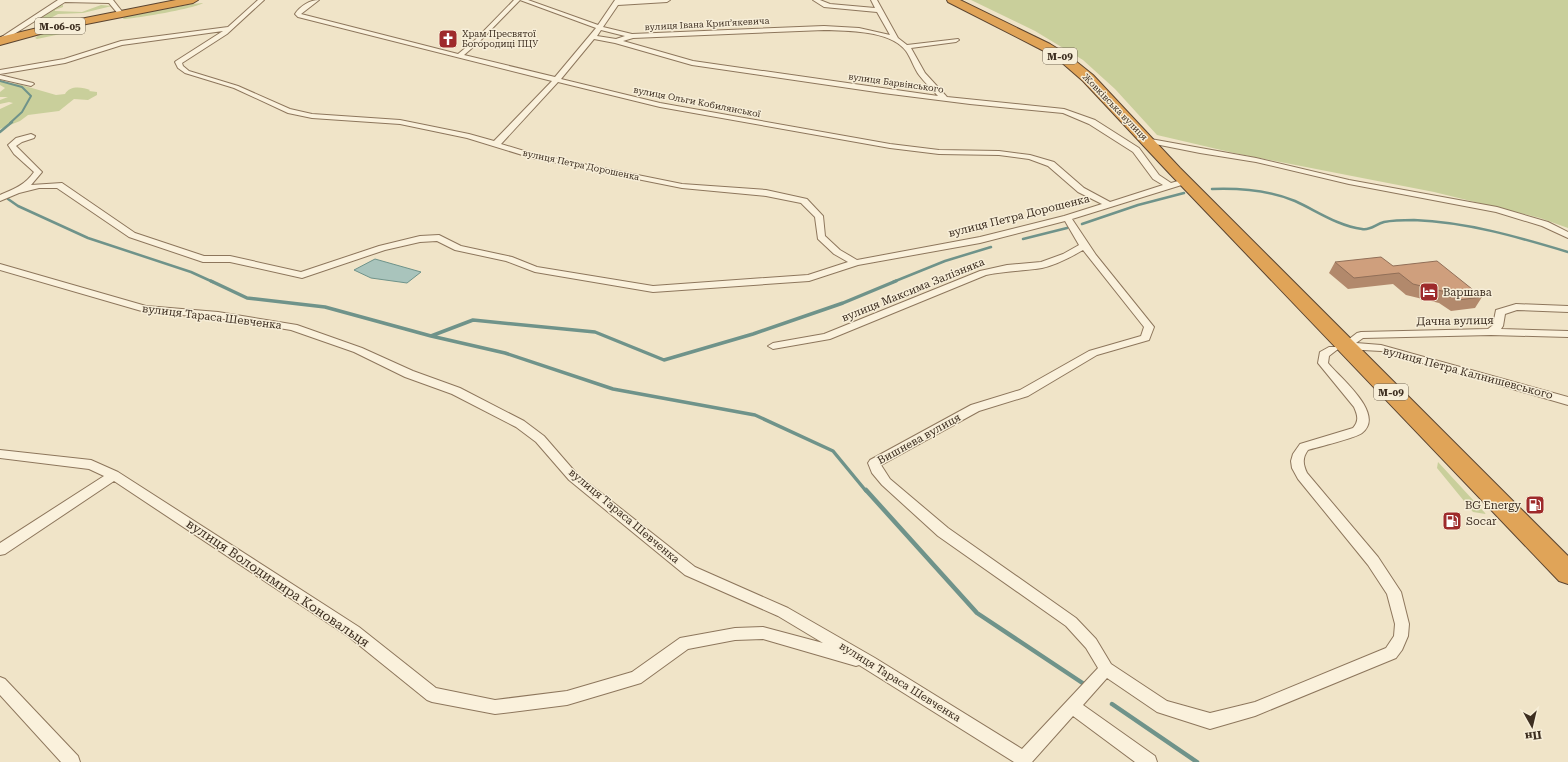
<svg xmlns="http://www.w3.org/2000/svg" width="1568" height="762" font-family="'Roboto Serif',serif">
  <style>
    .green { fill: #c9cf9b }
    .water { fill: #a9c4bc; stroke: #6f938a }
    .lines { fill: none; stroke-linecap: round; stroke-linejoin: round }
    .stream-far3 { stroke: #6f938a; stroke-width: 2 }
    .stream-far2 { stroke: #6f938a; stroke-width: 2.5 }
    .stream-far1 { stroke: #6f938a; stroke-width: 3.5 }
    .stream { stroke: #6f938a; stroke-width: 4.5 }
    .street-casing { stroke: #8d765c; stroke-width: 2 }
    .highway-casing { stroke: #5b4430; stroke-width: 2 }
    .street { fill: #faf1dc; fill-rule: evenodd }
    .highway { fill: #e0a458; fill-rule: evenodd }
    .wall { fill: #b2896c }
    .building { fill: #cf9f7d; stroke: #916f58 }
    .labels { text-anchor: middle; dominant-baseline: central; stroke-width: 3; stroke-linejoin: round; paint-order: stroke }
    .far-street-label { font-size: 9px; fill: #3d2e20; stroke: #f7eed8 }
    .far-poi-label { font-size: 9px; fill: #3d2e20; stroke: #f7eed8; text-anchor: start }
    .shield { fill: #f7eed8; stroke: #756857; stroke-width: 1 }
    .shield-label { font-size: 10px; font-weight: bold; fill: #3d2e20 }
    .street-label { font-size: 11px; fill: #3d2e20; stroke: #f7eed8 }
    .poi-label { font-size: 11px; fill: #3d2e20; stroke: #f7eed8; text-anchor: start }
    .near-street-label { font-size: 13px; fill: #3d2e20; stroke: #f7eed8 }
  </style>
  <rect width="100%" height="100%" fill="#f0e4c8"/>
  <!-- green -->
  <path class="green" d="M971 0H1568V228L1540 218 1434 192 1234 153 1157 135 1115 89 1083 60 1035 31Z
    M203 3C197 8 134 19 123 19L124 17 129 16 192 4Z
    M63 5V7L55 10V11L82 12 101 5 112 6 83 13 58 14 47 20 41 21 45 18 40 17 57 6Z
    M75 27 77 29 70 32 37 39 35 38C45 29 62 28 75 27Z
    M0 79 5 83 18 84 56 95 65 94C70 85 82 87 90 90L89 91 97 92V95L88 100 74 99 59 111 28 115 20 121 0 129V109L13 103 9 102 0 104V100L8 97H0V92L5 88 0 85Z
    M1438 462 1486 514 1473 512 1437 468Z"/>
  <!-- water -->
  <path class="water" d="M375 259 421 272 407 283 371 278 354 270Z"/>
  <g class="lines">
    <!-- stream-far3 -->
    <path class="stream-far3" d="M0 81 22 87 31 96 22 112 10 123"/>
    <!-- stream-far2 -->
    <path class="stream-far2" d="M0 132 12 122
      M1212 189C1240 188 1269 190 1295 201 1317 211 1338 226 1362 229 1370 231 1376 224 1384 222 1394 220 1404 220 1414 220 1467 222 1518 237 1568 252
      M8 199 18 206 88 238 191 272 213 282
      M1082 224 1138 205 1184 193
      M1023 239 1067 228
      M893 282 945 261 991 247"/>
    <!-- stream-far1 -->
    <path class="stream-far1" d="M211 281 247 298 325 307 431 336 473 320 595 332 664 360 753 334 843 303 896 281
      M431 336 505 353 613 389 755 415 833 451 866 491"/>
    <!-- stream -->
    <path class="stream" d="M866 490 977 613 1084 684
      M1112 704 1197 762"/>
    <!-- street casing -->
    <g class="street-casing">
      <path id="street" d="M58 0H113L124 14 119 15 109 3 65 2 0 43V38Z
        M258 0H264L227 34 182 63 183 66 189 71 238 86 290 109 312 114 400 120 469 134 494 141 552 81 298 17 295 14C300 6 310 0 319 0L301 14 458 54 475 40 514 0H520L479 42 464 55 555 77 596 28 520 0H528L598 25 615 0H670L667 2 618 5 603 27 632 34 824 26 859 28 890 35 877 12 824 7 813 0H820L830 4 875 8 871 0H877L898 38 907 45 958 39 959 40 956 42 911 48 925 73 947 97 1064 109 1095 120 1139 148 1159 175 1171 183 1185 179 1189 181 1188 183 1072 219 1096 255 1154 327 1149 340 1097 355 1028 396 979 411 881 465 890 479 948 528 1076 618 1096 639 1111 664 1167 701 1210 713 1255 702 1386 648 1394 636 1395 624 1387 594 1368 565 1298 479 1292 468 1291 461 1293 454 1300 444 1353 428C1359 421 1358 416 1354 407L1318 363 1320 352 1329 347H1337L1338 349 1329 356 1328 363C1340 378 1386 414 1362 433 1356 438 1318 447 1308 450 1302 458 1303 464 1307 473L1378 557 1401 592 1409 624 1408 636 1402 650 1396 658 1255 716 1210 729 1157 712 1107 678 1083 705 1155 756 1157 762H1135L1073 716 1032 762H1014L859 665 856 666 763 639 735 640 688 649 641 683 567 705 495 714 432 702 427 700 349 637 114 481 5 554 0 555V543L104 476 89 469 0 458V450L91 460 118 472 359 627 436 688 495 700 567 691 632 672 680 638 735 628 763 627 823 643 778 616 685 575 569 480 536 442 516 427 452 394 405 377 354 352 291 330 218 318 145 312 0 270V264L146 306 218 312 297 325 362 348 413 371 460 388 524 421 544 436 577 474 695 567 788 608 875 658 1022 749 1098 668 1086 648 1066 626 938 536 882 485 872 473 868 463 870 460 971 405 1020 390 1089 351 1141 336 1144 327 1083 250C1071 257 1056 265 1042 268 1023 271 1005 271 986 275L830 339 773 349 768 346 773 343 824 334 980 271 1007 265 1041 262 1063 254 1079 245 1065 221 980 243 858 265 809 281 653 292 535 272 506 261 455 250 437 241 420 242 385 250 302 278 230 262H203L129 237 57 188H39L19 193 0 201V195C14 189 25 185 34 172L14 154 8 145 16 138 31 134 35 136 34 138 22 142 16 146 42 172 31 185 62 183 135 233 204 256H230L301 272 379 246 420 236 439 235 461 246 512 257 537 267 653 286 808 275 848 262 834 254 818 239 815 217 801 203 766 196 682 188 532 158 467 138 400 124 312 118 288 113 234 88 185 73 178 68 175 62 176 61 223 31 122 45 65 63 0 74V70L64 59 121 41 228 27ZM601 30 625 36 616 39 597 36ZM824 30C848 31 890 30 906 51 911 58 914 68 919 75 925 83 932 89 938 96L693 61 623 41 633 38ZM594 39 615 43 692 65 883 93 970 104 1063 113 1089 124 1133 152 1153 179 1163 185 1110 202 1084 188 1054 162 1030 155 999 151 939 150 890 144 660 103 561 79ZM558 82 660 107 890 148 939 154 999 155 1029 159 1048 166 1078 192 1102 204 1064 216 980 237 857 260 840 250 825 236 823 216 807 199 766 190 682 184 534 154 501 144Z
        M0 75 33 83 34 84 31 86 0 79Z
        M1145 138 1256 158 1349 180 1497 207 1548 222 1568 232V238L1542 226 1496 212 1349 184 1256 162 1200 153 1145 142Z
        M1516 304 1568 306V312L1517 310 1505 314 1503 326 1501 329 1568 331V337L1491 335 1363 338 1356 343 1381 345 1568 397V405L1381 351 1345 349 1340 346 1357 333 1361 332 1488 329 1493 325 1496 310Z
        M0 677 5 679 78 756 80 762H61L0 695Z"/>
    </g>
    <!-- highway casing -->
    <g class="highway-casing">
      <path id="highway" d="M176 0H198L193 3 51 31 0 45V37L50 25Z
        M947 0H960L1050 44 1068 55 1093 75 1180 168 1568 556V584L1559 581 1170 174 1083 81 1060 61 1042 50 948 2Z"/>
    </g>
    <!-- street -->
    <use href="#street" class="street"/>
    <!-- highway -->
    <use href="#highway" class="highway"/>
  </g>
  <!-- wall -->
  <path class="wall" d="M1335 262 1393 266 1482 297 1475 308 1451 311 1439 303 1406 295 1393 284 1348 289 1329 273Z"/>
  <!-- building -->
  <path class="building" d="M1381 257 1393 266 1437 261 1482 297 1458 300 1446 292 1413 284 1399 273 1354 278 1335 262Z"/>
  <!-- icons -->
  <defs>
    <g id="church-square" transform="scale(1)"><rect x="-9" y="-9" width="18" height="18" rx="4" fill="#9e2a2b" stroke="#f7eed8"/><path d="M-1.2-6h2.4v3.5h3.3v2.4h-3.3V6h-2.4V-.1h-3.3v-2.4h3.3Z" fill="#fff"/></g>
    <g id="hotel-square" transform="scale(1)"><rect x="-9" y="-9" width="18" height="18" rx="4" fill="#9e2a2b" stroke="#f7eed8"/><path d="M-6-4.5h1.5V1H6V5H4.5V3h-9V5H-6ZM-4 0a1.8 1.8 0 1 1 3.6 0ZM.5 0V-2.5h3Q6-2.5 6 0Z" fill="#fff"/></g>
    <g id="fuel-square" transform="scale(1)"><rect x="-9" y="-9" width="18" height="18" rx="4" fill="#9e2a2b" stroke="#f7eed8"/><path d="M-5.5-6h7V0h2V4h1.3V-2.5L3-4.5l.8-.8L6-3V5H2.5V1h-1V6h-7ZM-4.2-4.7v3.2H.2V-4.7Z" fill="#fff"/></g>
  </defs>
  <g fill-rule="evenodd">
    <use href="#church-square" x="448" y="39"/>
    <use href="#hotel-square" x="1429" y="292"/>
    <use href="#fuel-square" x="1535" y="505"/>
    <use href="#fuel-square" x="1452" y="521"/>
  </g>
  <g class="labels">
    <!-- far-street labels -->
    <g class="far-street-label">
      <text transform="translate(707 24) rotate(-3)">вулиця Івана Крипʼякевича</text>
      <text transform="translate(896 83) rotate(8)">вулиця Барвінського</text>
      <text transform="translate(697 102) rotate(11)">вулиця Ольги Кобилянської</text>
      <text transform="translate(1115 107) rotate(46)">Жовківська вулиця</text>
      <text transform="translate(581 165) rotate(12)">вулиця Петра Дорошенка</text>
    </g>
    <!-- far-poi labels -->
    <g class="far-poi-label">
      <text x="462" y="34">Храм Пресвятої<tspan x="462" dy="10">Богородиці ПЦУ</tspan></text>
    </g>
    <!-- shield labels -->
    <g class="shield">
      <rect x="35" y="18" width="50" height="16" rx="3"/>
      <rect x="1043" y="48" width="34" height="16" rx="3"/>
      <rect x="1374" y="384" width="34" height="16" rx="3"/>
    </g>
    <g class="shield-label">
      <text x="60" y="26">М-06-05</text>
      <text x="1060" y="56">М-09</text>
      <text x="1391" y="392">М-09</text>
    </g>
    <!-- street labels -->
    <g class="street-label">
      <text transform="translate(1019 216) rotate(-14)">вулиця Петра Дорошенка</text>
      <text transform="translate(913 290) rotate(-22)">вулиця Максима Залізняка</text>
      <text transform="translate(212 317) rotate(7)">вулиця Тараса Шевченка</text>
      <text transform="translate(1455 321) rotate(-1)">Дачна вулиця</text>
      <text transform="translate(1468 373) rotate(15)">вулиця Петра Калнишевського</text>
      <text transform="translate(919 439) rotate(-29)">Вишнева вулиця</text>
      <text transform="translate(624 516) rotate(40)">вулиця Тараса Шевченка</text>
      <text transform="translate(900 682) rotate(32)">вулиця Тараса Шевченка</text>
    </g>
    <!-- poi labels -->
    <g class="poi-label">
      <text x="1443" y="292">Варшава</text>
      <text x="1521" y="505" text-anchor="end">BG Energy</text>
      <text x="1466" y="521">Socar</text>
    </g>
    <!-- near-street labels -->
    <g class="near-street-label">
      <text transform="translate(278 583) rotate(34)">вулиця Володимира Коновальця</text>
    </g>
  </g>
  <!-- north arrow -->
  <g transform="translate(1532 726) rotate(172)" stroke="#f7eed8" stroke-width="3" paint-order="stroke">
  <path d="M0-3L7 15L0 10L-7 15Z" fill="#3d2e20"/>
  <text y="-6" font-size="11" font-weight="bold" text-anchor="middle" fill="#3d2e20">Пн</text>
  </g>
</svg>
